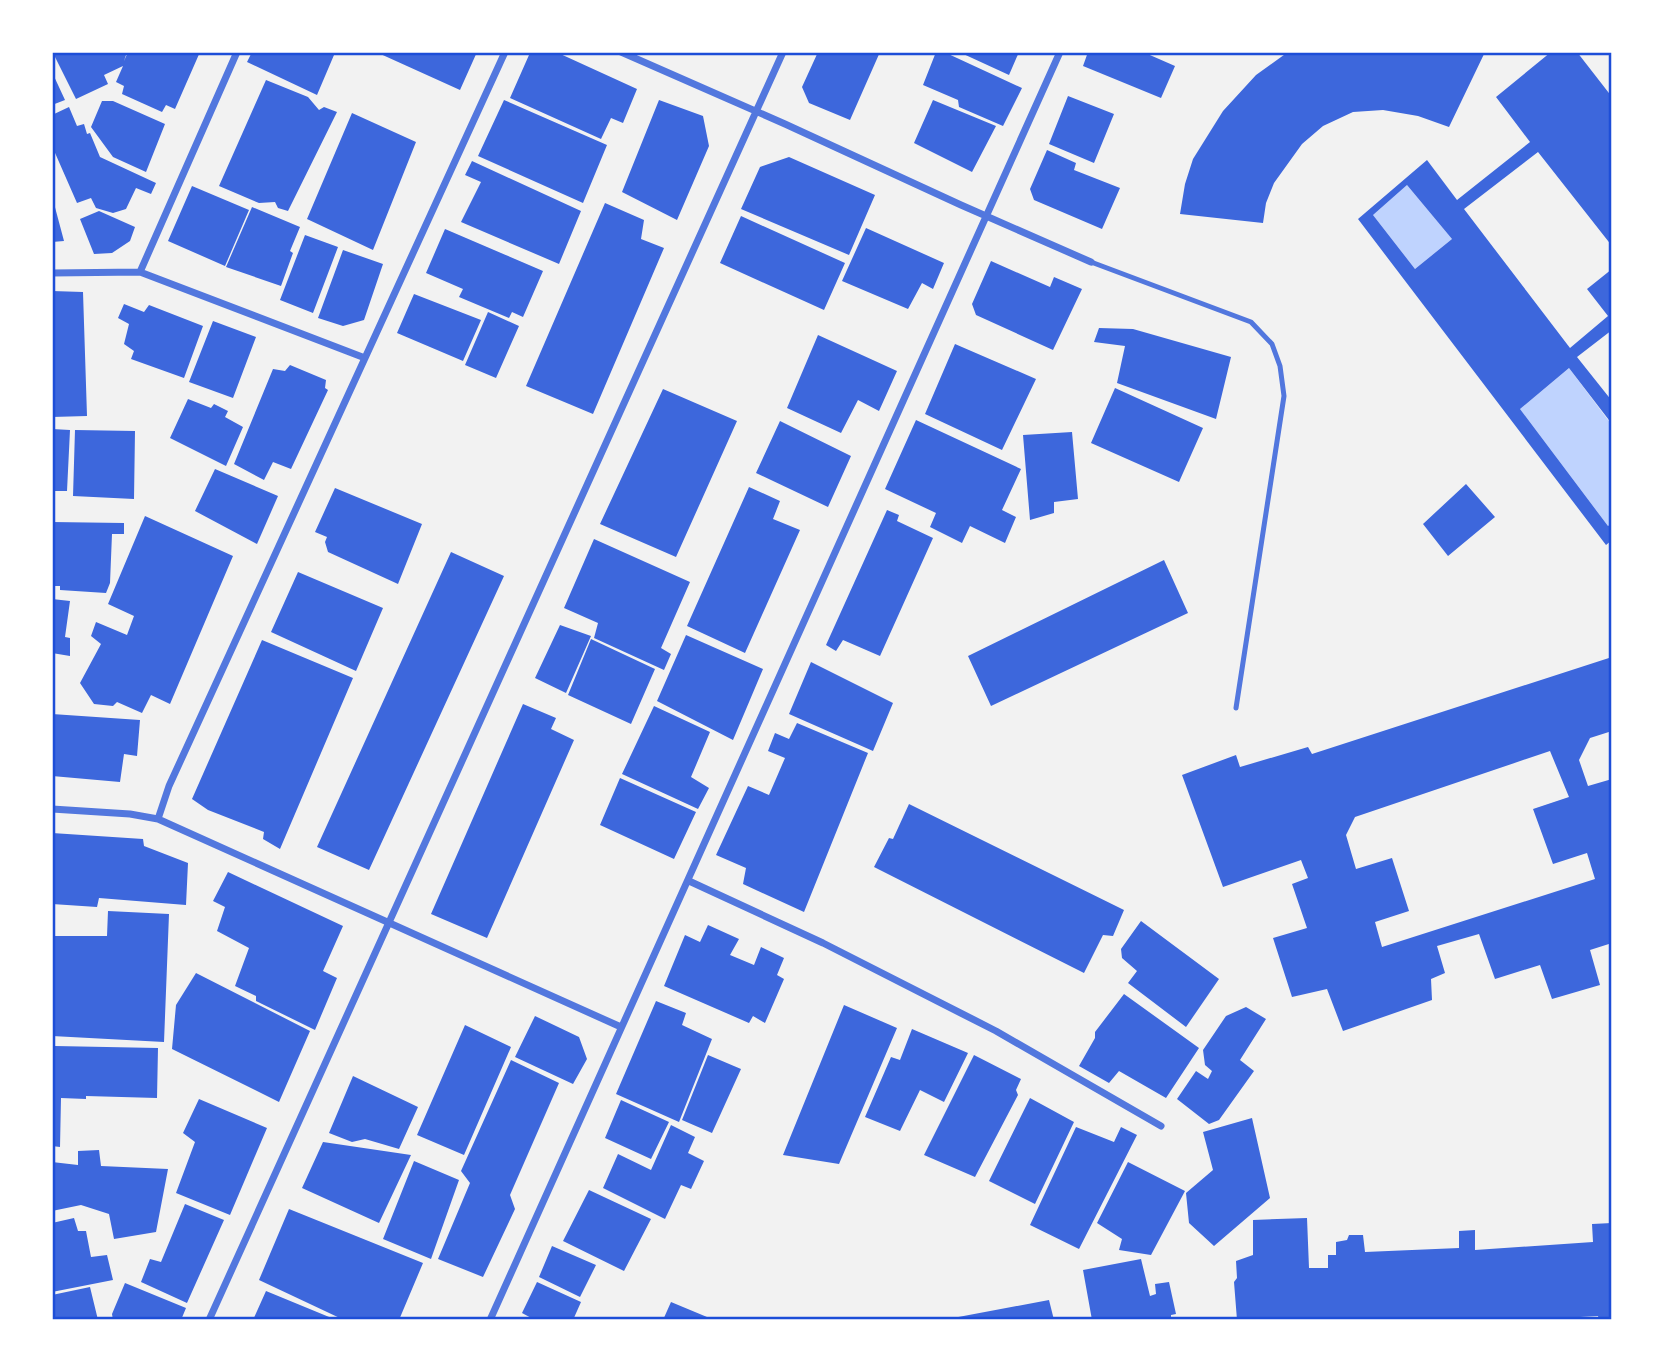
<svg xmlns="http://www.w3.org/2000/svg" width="1664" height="1372" font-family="'Noto Sans',sans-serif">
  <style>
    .water { fill: #bfd3fe }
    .building { fill: #3d67dc; fill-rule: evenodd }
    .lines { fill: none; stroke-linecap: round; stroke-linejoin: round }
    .service { stroke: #5277de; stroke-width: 5 }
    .minor { stroke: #5277de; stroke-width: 7 }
    .neatline { fill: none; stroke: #1d4ed8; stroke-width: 2.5 }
  </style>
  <rect width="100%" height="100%" fill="#f2f2f2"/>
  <!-- water -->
  <path class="water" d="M1407 185 1452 239 1415 269 1373 215Z
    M1569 368 1611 424 1612 523 1608 526 1520 409Z"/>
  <!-- building -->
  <path class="building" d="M60 52H127L124 61 128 52H200L175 109 166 105 162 112 122 94 124 86 116 82 123 66 104 75 108 84 76 99 54 55Z
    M252 52H329L334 55 317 95 247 62Z
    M376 52H477L460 90Z
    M536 52H556L637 89 623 123 611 118 601 139 510 98 529 55Z
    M818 52H880L850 120 809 103 802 87Z
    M936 52H944L1022 88 1003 126 959 107 958 100 923 85Z
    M959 52H1019L1009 75Z
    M1088 52H1143L1175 66 1161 98 1083 66Z
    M1288 52H1485L1449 127 1418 116 1383 110 1353 112 1323 126 1302 144 1274 183 1266 203 1263 223 1180 214 1185 184 1193 159 1223 111 1256 75Z
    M1551 52H1577L1612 97V246L1538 152 1464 209 1570 348 1608 316 1587 289 1612 269V330L1577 357 1612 401V424L1569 368 1520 409 1608 526 1612 523V540L1606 545 1358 219 1427 160 1457 200 1530 142 1496 97ZM1407 185 1452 239 1415 269 1373 215Z
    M52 72 65 100 52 105Z
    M266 80 308 97 319 110 324 107 337 112 288 211 278 208 275 202 259 203 219 186Z
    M1068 96 1114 114 1094 163 1049 144Z
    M504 100 607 145 583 203 478 156Z
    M659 100 703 116 709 146 677 220 622 192Z
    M933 100 996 126 972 172 914 143Z
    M102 101H113L165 124 146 172 113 157 91 127Z
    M69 107 77 126 84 124 87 134 90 133 100 157 156 183 151 194 136 188 126 209 113 213 96 208 91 198 77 203 52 146V115Z
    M352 113 416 142 373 250 307 219Z
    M1047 150 1076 163 1074 170 1120 188 1102 229 1034 200 1030 189Z
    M789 157 875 195 849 255 741 209 760 167Z
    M472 161 581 211 559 264 461 222 481 182 465 175Z
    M192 186 249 210 225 266 168 241Z
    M52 196 64 241 52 242Z
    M605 203 644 220 641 239 664 248 593 414 526 386Z
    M252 207 300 227 290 251 293 253 281 286 226 267Z
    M99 211 135 227 130 241 112 253 94 254 80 219Z
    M741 216 845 263 824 310 720 263Z
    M866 228 944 263 933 289 922 283 908 309 842 281Z
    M445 229 543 271 523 317 512 312 509 318 459 297 463 289 426 273Z
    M305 235 338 247 313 313 280 300Z
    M343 250 383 264 364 320 343 326 318 318Z
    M991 261 1050 287 1054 277 1082 289 1053 350 976 315 972 304Z
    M52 291 83 292 87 416 52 417Z
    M414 294 481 320 463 361 397 333Z
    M124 304 144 312 149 305 203 326 184 378 131 359 134 351 124 344 129 324 118 318Z
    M488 312 519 326 496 378 465 365Z
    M213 321 256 337 233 398 189 382Z
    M1099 328 1133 329 1231 357 1216 419 1117 383 1125 346 1094 342Z
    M818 335 897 371 879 411 858 400 841 433 787 408Z
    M955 344 1036 379 1002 450 925 414Z
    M290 365 326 380 325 388 328 390 291 469 273 462 264 480 234 464 273 369 285 371Z
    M1115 388 1203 428 1179 482 1091 443Z
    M663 389 737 421 676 557 600 524Z
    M188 399 211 408 214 404 228 411 225 417 243 427 226 466 170 438Z
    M916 420 1021 469 1002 510 1016 517 1005 543 970 526 962 543 930 527 936 513 885 489Z
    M780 421 851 456 828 507 756 473Z
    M52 429 70 430 67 491H52Z
    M75 430 135 431 134 499 73 496Z
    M1072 432 1078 499 1054 502V513L1030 520 1023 435Z
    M215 469 278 496 257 544 195 511Z
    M1466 484 1495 517 1448 556 1423 524Z
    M749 487 780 501 773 519 800 530 745 653 687 626Z
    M335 488 422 524 398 584 328 552 325 542 327 537 315 532Z
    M887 510 899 515 897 521 933 538 880 656 843 640 836 651 826 645Z
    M145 516 233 556 170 704 151 695 142 713 117 702 113 706 94 704 80 683 101 644 91 636 96 622 127 635 134 616 108 604Z
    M52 522 124 523V534H112L110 583 106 593 60 590V586H52Z
    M594 539 690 582 661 648 671 654 664 670 594 638 598 623 564 608Z
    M451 552 504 576 369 870 317 847Z
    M1164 560 1188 613 991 706 968 656Z
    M298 572 383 608 356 671 271 632Z
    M52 599 70 601 65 637 70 638V656L52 653Z
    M560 625 591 636 566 693 535 678Z
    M686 635 763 669 733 740 657 701Z
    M591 639 655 669 631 724 568 695Z
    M262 640 353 678 280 849 263 839 264 832 208 810 192 799Z
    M1612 657V731L1590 738 1579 760 1588 786 1612 779V943L1590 950 1600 985 1552 999 1540 965 1495 979 1479 934 1437 946 1445 973 1431 979 1432 1000 1343 1031 1327 989 1292 997 1273 938 1307 928 1292 884 1308 878 1301 860 1223 887 1182 775 1236 755 1240 767 1308 747 1312 754ZM1550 751 1569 797 1533 809 1553 864 1587 853 1595 879 1382 947 1375 922 1409 911 1392 858 1356 869 1346 835 1355 817Z
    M811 662 893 703 873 751 789 714Z
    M523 704 556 718 551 729 574 740 487 938 431 914Z
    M654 706 710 732 691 777 709 788 698 809 622 774Z
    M52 714 140 720 137 756 124 754 120 782 52 776Z
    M797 723 868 753 804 912 743 884 746 868 716 855 748 786 769 795 785 758 768 751 775 733 789 739Z
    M620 778 696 812 674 859 600 825Z
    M909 804 1124 910 1113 936 1103 935 1084 973 874 867 889 838 893 839Z
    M52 833 143 839 144 846 188 863 186 905 99 898 97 907 52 904Z
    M228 872 343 926 323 971 337 978 315 1030 256 1001V996L235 986 249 948 217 931 225 907 213 901Z
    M108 911 169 914 164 1042 52 1036V936H107Z
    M1141 921 1219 979 1186 1027 1128 983 1137 971 1122 958 1121 949Z
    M708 925 739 939 730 955 754 965 761 947 784 958 777 975 784 979 765 1023 753 1016 749 1023 664 986 685 935 700 942Z
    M196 973 310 1031 279 1102 172 1049 176 1005Z
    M1124 994 1199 1048 1166 1098 1119 1071 1109 1083 1079 1066 1095 1038V1032Z
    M656 1001 686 1013 682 1025 712 1039 679 1122 616 1094Z
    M844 1005 897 1028 839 1164 783 1155Z
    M1246 1007 1266 1019 1240 1060 1254 1071 1219 1120 1209 1124 1177 1099 1196 1071 1208 1079 1212 1071 1205 1065 1203 1050 1226 1016Z
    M535 1016 579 1037 587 1059 573 1084 515 1057Z
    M465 1025 511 1047 464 1155 417 1135Z
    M912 1029 968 1053 944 1102 920 1090 900 1131 865 1117 891 1057 900 1060Z
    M55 1046 158 1048 157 1098 86 1096V1099L61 1098 60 1147 52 1146V1049Z
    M708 1055 741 1069 712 1133 682 1120Z
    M974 1055 1021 1079 1016 1090 1018 1095 975 1177 924 1155Z
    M511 1060 559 1083 510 1195 515 1209 483 1277 438 1259 470 1183 461 1171Z
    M353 1076 418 1107 399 1149 365 1139 352 1142 329 1133Z
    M1030 1098 1074 1122 1035 1204 989 1181Z
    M199 1099 267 1128 230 1215 176 1193 195 1142 183 1133Z
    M621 1100 669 1122 651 1159 605 1138Z
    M1252 1118 1270 1198 1214 1246 1189 1223 1186 1193 1213 1170 1203 1132Z
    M671 1125 695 1137 688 1153 704 1161 691 1189 681 1185 665 1219 603 1188 618 1154 651 1170Z
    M1076 1127 1114 1142 1121 1127 1137 1135 1079 1249 1030 1225Z
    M323 1142 411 1155 379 1223 302 1188Z
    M99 1150 101 1166 168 1169 156 1232 114 1239 109 1214 81 1205 52 1211V1162L78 1165V1151Z
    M414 1161 459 1180 431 1259 383 1239Z
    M1128 1162 1185 1191 1151 1255 1119 1250 1122 1239 1097 1223Z
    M589 1190 651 1219 624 1271 563 1241Z
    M185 1204 224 1220 187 1303 141 1282 150 1259 161 1262Z
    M289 1209 423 1263 399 1320H344L259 1280Z
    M74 1218 78 1231H86L91 1257 107 1255 113 1280 52 1292V1223Z
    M1307 1218 1309 1268H1328V1255H1336V1242L1347 1240 1349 1235H1363L1365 1252 1459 1248V1231L1475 1230V1250L1593 1242 1592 1224 1612 1223V1320H1599L1598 1316 1526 1320H1237L1234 1282 1237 1278 1236 1261 1253 1255V1220Z
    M552 1246 596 1265 580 1297 539 1277Z
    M1141 1259 1150 1296 1156 1294 1155 1284 1169 1282 1176 1314 1171 1315V1320H1092L1083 1270Z
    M537 1282 581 1302 573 1320H535L522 1313Z
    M125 1283 186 1308 181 1320H113L112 1314Z
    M90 1287 98 1320H52V1295Z
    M266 1291 334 1319V1320H253Z
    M1049 1300 1054 1320H953V1318Z
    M671 1302 707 1317 706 1320H663Z"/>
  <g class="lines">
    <!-- service -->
    <path class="service" d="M1091 262 1251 322 1272 344 1280 366 1284 396 1236 708"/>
    <!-- minor -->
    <path class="minor" d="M621 52 785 124 961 205 1091 262
      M140 272 365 358 505 52
      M52 273 140 272 237 52
      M52 809 130 814 158 819 621 1027
      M158 819 169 786 365 358
      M689 881 823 943 996 1031 1161 1126
      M209 1320 783 52
      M490 1320 1060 52"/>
  </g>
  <!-- border -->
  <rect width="1664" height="1372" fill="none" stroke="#ffffff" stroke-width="108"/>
  <rect x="54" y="54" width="1556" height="1264" class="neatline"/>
</svg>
